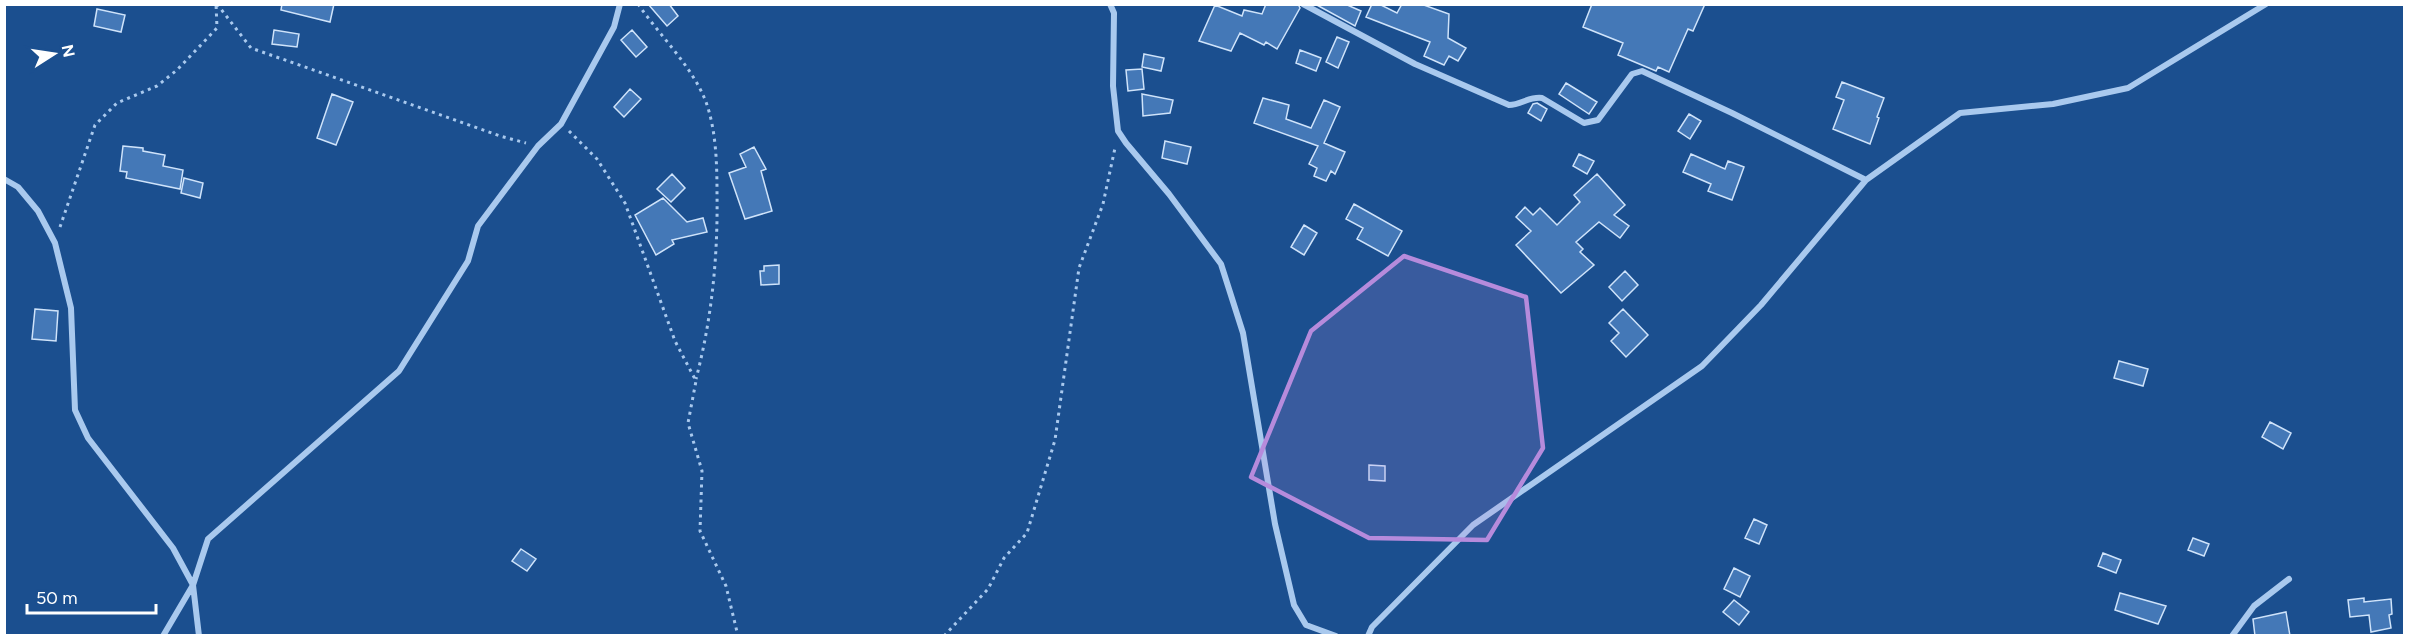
<svg xmlns="http://www.w3.org/2000/svg" width="2409" height="640" font-family="Figtree,sans-serif">
  <style>
    .building { fill: #4478b7; stroke: #cfe3fa; stroke-width: 1.5 }
    .lines { fill: none; stroke-linecap: round; stroke-linejoin: round }
    .path { stroke: #a9c9ee; stroke-width: 3; stroke-dasharray: 3 4.5; stroke-linecap: butt }
    .minor { stroke: #a9c9ee; stroke-width: 6 }
    .marked { fill: #b68bdc; fill-opacity: 0.2; stroke: #b68bdc; stroke-width: 4.5; stroke-linejoin: round }
  </style>
  <rect width="100%" height="100%" fill="#1b4f8f"/>
  <!-- building -->
  <path class="building" d="M282 4H334L330 22 281 10Z
    M648 4H669L678 16 667 26Z
    M1266 4H1298L1300 8 1277 49 1266 42 1264 45 1240 33 1231 51 1199 41 1215 5 1242 16 1244 10 1262 14Z
    M1315 4H1345L1361 11 1355 26Z
    M1372 4H1379L1397 13 1402 4H1421L1449 14 1448 38 1466 48 1458 61 1449 56 1444 65 1424 56 1430 42 1366 17Z
    M1592 4H1705L1693 31 1688 29 1669 72 1658 67 1656 71 1618 55 1623 43 1583 27Z
    M97 9 125 15 121 32 94 26Z
    M274 30 299 34 297 47 272 44Z
    M632 30 647 47 636 57 621 40Z
    M1337 37 1349 42 1338 68 1326 62Z
    M1300 50 1321 58 1316 71 1296 63Z
    M1144 54 1164 58 1161 71 1142 67Z
    M1142 69 1144 89 1128 91 1126 70Z
    M1842 82 1884 98 1877 117 1879 118 1870 144 1833 129 1844 100 1836 97Z
    M1566 83 1597 102 1589 114 1559 94Z
    M630 89 641 99 624 117 614 107Z
    M332 94 353 102 336 145 317 138Z
    M1142 94 1173 100 1170 113 1143 116Z
    M1263 98 1289 105 1286 119 1311 128 1324 100 1340 107 1324 143 1345 152 1335 174 1331 171 1326 181 1314 176 1317 168 1309 164 1318 146 1254 123Z
    M1537 103 1547 109 1541 121 1528 113 1533 104Z
    M1689 114 1701 121 1690 139 1678 131Z
    M1165 141 1191 147 1187 164 1162 158Z
    M123 146 143 148V151L165 155 163 166 183 170 180 189 126 178 127 172 120 171Z
    M754 147 766 169 761 171 772 211 745 219 729 173 746 167 740 154Z
    M1579 154 1594 161 1587 174 1573 166Z
    M1691 154 1725 169 1728 161 1744 167 1732 200 1708 191 1711 184 1683 172Z
    M672 174 685 188 671 202 657 189Z
    M1597 174 1625 205 1614 215 1629 226 1620 238 1599 222 1576 242 1583 249 1580 252 1594 265 1561 293 1516 245 1531 231 1516 217 1525 207 1533 215 1540 208 1557 225 1580 202 1574 195Z
    M184 178 203 183 200 198 181 193Z
    M663 198 687 222 703 218 707 232 672 240 674 244 656 255 635 215Z
    M1354 204 1402 231 1388 256 1357 239 1363 228 1346 219Z
    M1304 225 1317 233 1304 255 1291 247Z
    M779 265V284L761 285 760 271H764V266Z
    M1625 271 1638 285 1622 301 1609 287Z
    M35 309 58 311 56 341 32 339Z
    M1623 309 1648 335 1626 357 1611 341 1619 333 1609 323Z
    M2119 361 2148 369 2143 386 2114 378Z
    M2270 422 2291 433 2283 449 2262 437Z
    M1369 465 1385 466V481L1369 480Z
    M1754 519 1767 525 1759 544 1745 538Z
    M2193 538 2209 544 2204 556 2188 550Z
    M521 549 536 559 527 571 512 561Z
    M2103 553 2121 560 2116 573 2098 566Z
    M1734 568 1750 576 1740 597 1724 589Z
    M2120 593 2166 606 2158 624 2115 610Z
    M2364 598V602L2391 599 2392 614 2389 615 2391 628 2371 632 2369 615 2350 617 2348 600Z
    M1734 600 1749 612 1739 625 1723 612Z
    M2286 612 2290 636H2255L2253 619Z"/>
  <g class="lines">
    <!-- path -->
    <path class="path" d="M217 4 251 48 500 136 526 143
      M638 4C660 36 692 66 706 102 716 130 717 163 717 193 718 256 712 318 696 379
      M569 131 597 159 625 203 675 341 696 381 688 423 702 471 700 531 726 586 738 636
      M60 227 95 125 117 103 157 86 177 70 217 28 216 4
      M944 636 988 589 1004 558 1027 533 1055 440 1079 268 1103 204 1115 148"/>
    <!-- minor -->
    <path class="minor" d="M1110 4 1114 13 1113 86 1118 131 1126 143 1169 194 1221 264 1243 333 1275 524 1294 605 1306 625 1336 636
      M1303 4 1415 64 1509 105C1521 105 1530 96 1542 98L1584 123 1598 120 1632 74 1642 71 1732 113 1866 180
      M4 179 18 187 38 211 55 243 71 308 75 410 88 438 173 548 193 585 199 636
      M163 636 193 585 208 539 399 371 468 261 478 226 538 146 561 124 614 27 620 4
      M1368 636 1372 627 1473 525 1702 366 1761 305 1866 180 1960 113 2053 104 2128 88 2266 4
      M2232 636 2254 606 2289 579"/>
  </g>
  <!-- marked area -->
  <path class="marked" d="M1404 256 1526 297 1543 448 1487 540 1369 538 1251 477 1311 331Z"/>
  <!-- border -->
  <rect width="2409" height="640" fill="none" stroke="#ffffff" stroke-width="12"/>
  <!-- north arrow -->
  <g transform="translate(54 54) rotate(78)" stroke="#1b4f8f" stroke-width="4.5" paint-order="stroke">
  <path d="M0-4.5L10 22L0 15L-10 22Z" fill="#ffffff"/>
  <text y="-9" font-size="16" font-weight="bold" text-anchor="middle" fill="#ffffff">N</text>
  </g>
  <!-- scale -->
  <path d="M27 604v9h129v-9" fill="none" stroke="#ffffff" stroke-width="3"/>
  <text x="36" y="604" font-size="18" fill="#ffffff" stroke="#1b4f8f" stroke-width="4.5" paint-order="stroke">50 m</text>
</svg>
